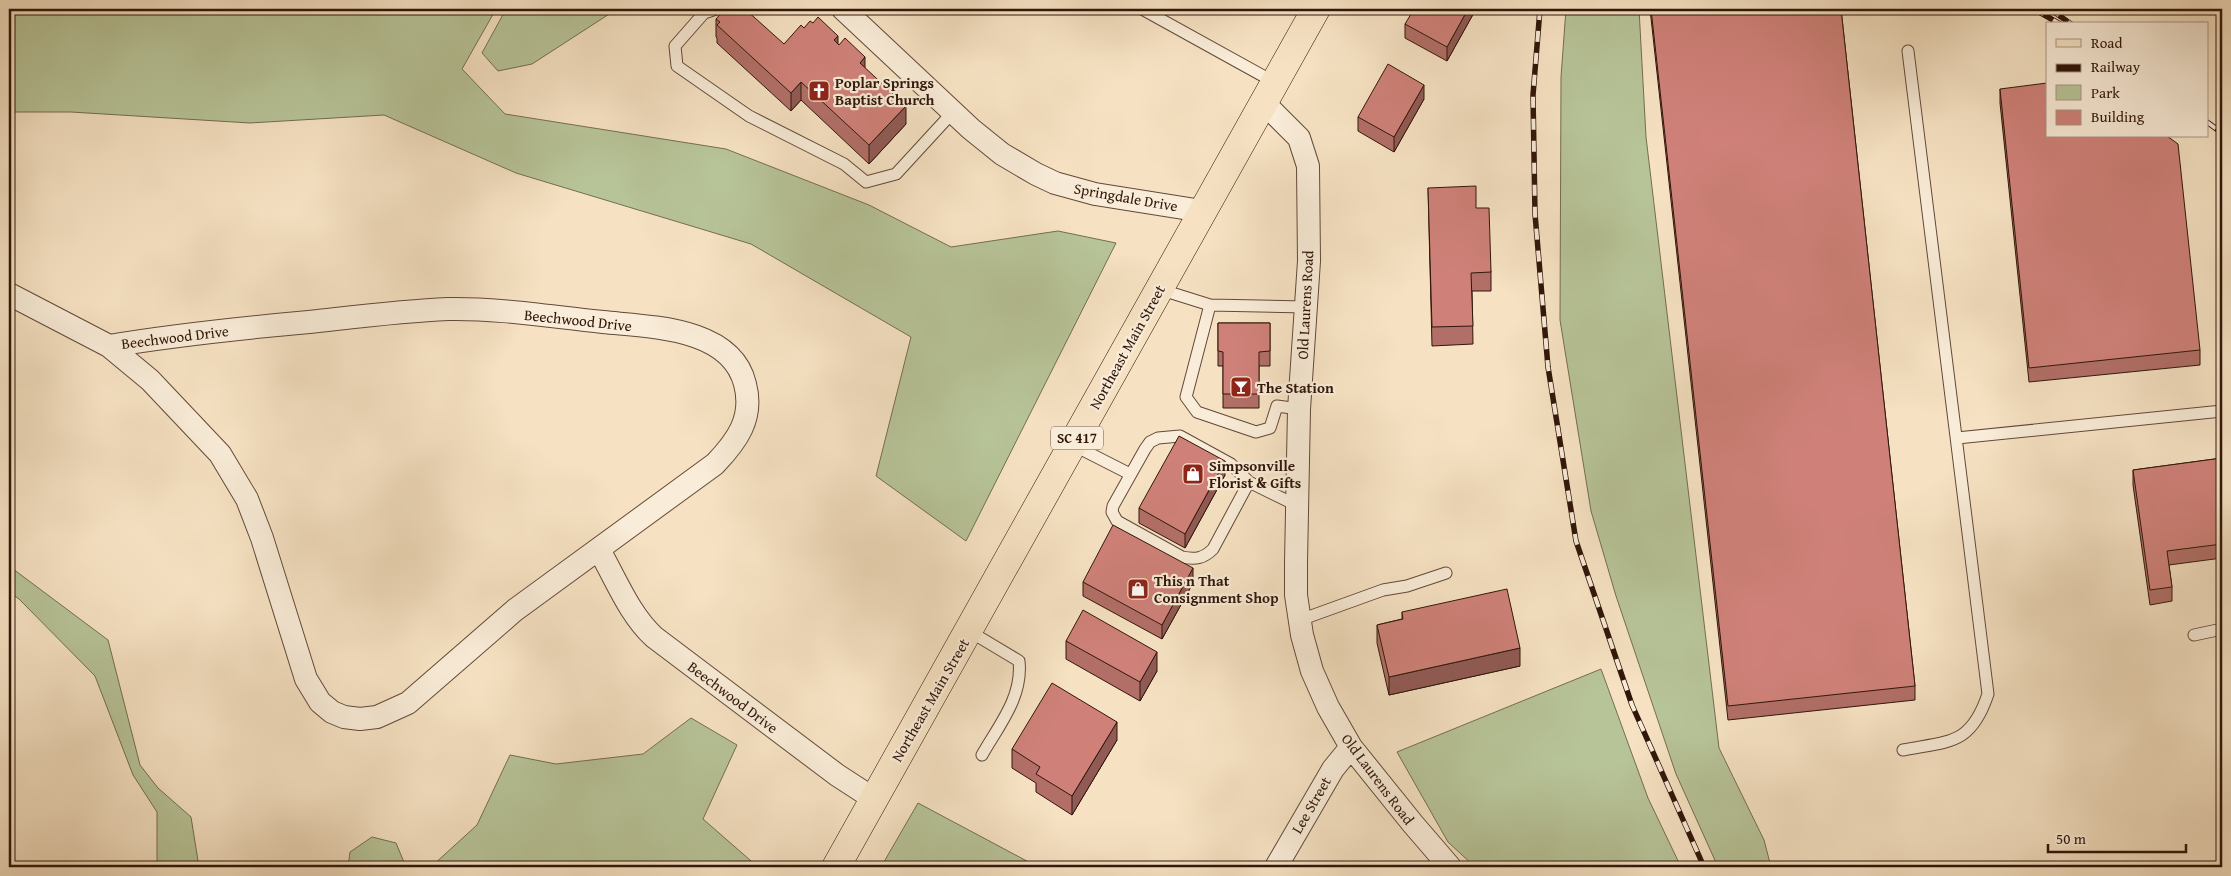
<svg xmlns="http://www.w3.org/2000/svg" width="2231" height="876" font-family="'Gentium Book Plus',serif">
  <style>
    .green { fill: #b7c498; stroke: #746d51 }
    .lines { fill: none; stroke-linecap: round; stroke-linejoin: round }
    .service-casing { stroke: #624938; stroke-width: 13 }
    .minor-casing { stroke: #624938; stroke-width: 24 }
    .primary-casing { stroke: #30160a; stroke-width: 29 }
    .service { stroke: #f9ecd8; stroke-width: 11 }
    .minor { stroke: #f9ecd8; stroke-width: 22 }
    .primary { stroke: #f6e2c3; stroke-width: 28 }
    .rail-casing { stroke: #30160a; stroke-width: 5.5 }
    .rail { stroke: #f9ecd8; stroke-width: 4; stroke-dasharray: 11; stroke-linecap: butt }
    .wall { fill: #b26f68; stroke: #30160a }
    .shaded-wall { fill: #915a55; stroke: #30160a }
    .building { fill: #cf8179; stroke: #30160a }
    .labels { text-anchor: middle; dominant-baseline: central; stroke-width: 4.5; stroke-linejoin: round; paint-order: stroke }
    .shield { fill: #f9ecd8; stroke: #6c5648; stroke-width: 1 }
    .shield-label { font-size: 14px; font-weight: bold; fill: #30160a }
    .poi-label { font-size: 15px; font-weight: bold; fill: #30160a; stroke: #f9ecd8; text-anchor: start }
    .street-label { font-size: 15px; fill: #30160a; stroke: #f9ecd8 }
  </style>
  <rect width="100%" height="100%" fill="#f6e2c3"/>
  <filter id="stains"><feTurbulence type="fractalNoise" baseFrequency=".004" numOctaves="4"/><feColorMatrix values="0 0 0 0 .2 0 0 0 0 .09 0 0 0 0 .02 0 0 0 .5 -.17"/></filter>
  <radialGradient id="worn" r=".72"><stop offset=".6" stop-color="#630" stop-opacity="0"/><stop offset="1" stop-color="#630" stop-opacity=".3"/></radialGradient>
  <!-- green -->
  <path class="green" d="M9 9H496L462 69 505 114 726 149 869 205 951 247 1058 231 1116 243 966 541 876 476 911 337 751 244 516 173 384 115 250 123 71 112H9Z
    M506 9H617L532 64 498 71 482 53Z
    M1566 9H1639L1646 137 1719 748 1764 840 1771 867H1718L1676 774 1616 596 1591 511 1560 320 1561 77Z
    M9 566 108 640 140 765 158 788 191 817 199 867H157V812L133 775 95 676 19 599 9 592Z
    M1601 669 1648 798 1681 867H1617L1614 863 1607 867H1475L1448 842 1397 752Z
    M691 718 737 745 703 819 758 867H426L432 866 477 825 510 755 556 764 643 754Z
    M918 803 1038 867H881Z
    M372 837 396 843 406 867H348L350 852Z"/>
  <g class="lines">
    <!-- service casing -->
    <g class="service-casing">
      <path id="service" d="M716 9 704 13 675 46 677 66 749 116 844 164 866 182 896 174 953 112
        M1142 9 1274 82
        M1159 289 1210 305
        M1299 409 1277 406 1270 428 1256 432 1197 412 1186 397 1210 305 1306 307
        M1957 438 2222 411
        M1073 445 1130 474
        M1249 482 1213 549C1204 558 1196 560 1182 557L1117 521 1112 512 1113 506 1145 449 1150 442 1158 438 1180 436 1231 464 1249 482 1298 506
        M1300 620 1383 590 1407 586 1446 573
        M969 631 1019 661C1023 697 999 725 982 755
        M2194 635 2222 629
        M1903 750C1950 741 1971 745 1988 694L1908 51"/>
    </g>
    <!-- minor casing -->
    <g class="minor-casing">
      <path id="minor" d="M843 9 971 129 1002 154 1036 174 1055 183 1095 194 1202 211
        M1263 102 1299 138 1308 166 1309 261 1299 409 1296 563V595L1302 635 1312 671 1328 707 1351 747 1413 824 1450 867
        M9 294 109 346 150 380 220 454 247 499 262 538 306 679 320 702 332 712 344 717 360 719 377 717 408 703 515 610 715 464C737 441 754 418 745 384 731 327 650 327 603 322 552 317 499 308 448 309 401 311 355 317 309 322 242 328 176 335 109 346
        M599 550C616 579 629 614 654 637L837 775 874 799
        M1276 867 1333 769 1351 747"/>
    </g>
    <!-- primary casing -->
    <g class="primary-casing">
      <path id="primary" d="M836 867 1316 9"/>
    </g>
    <!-- service -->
    <use href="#service" class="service"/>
    <!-- minor -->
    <use href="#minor" class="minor"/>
    <!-- primary -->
    <use href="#primary" class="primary"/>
    <!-- rail casing -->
    <g class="rail-casing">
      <path id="rail" d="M1540 9 1533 95 1535 214 1548 367 1576 541 1632 705 1704 867
        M2034 9 2060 24
        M2050 9 2071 24
        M2207 122 2222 133"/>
    </g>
    <!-- rail -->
    <use href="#rail" class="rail"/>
  </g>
  <!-- wall -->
  <path class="wall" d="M1476 9 1447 61 1405 38V24Z
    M1650 9H1841L1915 686V700L1728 720Z
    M716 19 784 44 804 28 838 44 865 68 906 124 869 164 801 100 791 111 717 43V38L716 37Z
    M2000 89 2200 350V365L2029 382 2000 103Z
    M1424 99 1394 152 1358 131V117Z
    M1428 188 1476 208 1491 272V291H1472L1473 344 1432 346Z
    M1218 323H1270V366H1259V408H1223V366H1218Z
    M2222 458V558L2169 565 2172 587V601L2150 605 2133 485V470Z
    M1225 475 1185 548 1139 523V508Z
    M1083 582 1193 583 1162 639 1083 596Z
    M1402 612 1520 666 1389 695 1377 643V625L1402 619Z
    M1066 641 1157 671 1140 701 1066 659Z
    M1117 740 1072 815 1036 792V783L1012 768V749Z"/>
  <!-- shaded-wall -->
  <path class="shaded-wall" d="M1468 9H1476L1447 61V47Z
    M838 36V54L834 40Z
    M865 57V75L860 63Z
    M801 82V100L791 111V93Z
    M1424 85V99L1394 152V137Z
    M906 106V124L869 164V145Z
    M1225 461V475L1185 548V534Z
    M1193 568V583L1162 639V625Z
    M1520 648V666L1389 695V677Z
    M1157 652V671L1140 701V682Z
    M1117 722V740L1072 815V796Z"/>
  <!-- building -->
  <path class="building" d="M725 9H745L784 44 801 25 804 28 810 21 813 23 818 17 838 36 834 40 839 45 845 38 865 57 860 63 906 106 869 145 801 82 791 93 717 25 720 22 716 19Z
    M1414 9H1468L1447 47 1405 24Z
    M1651 9H1841L1915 686 1728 706Z
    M1388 64 1424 85 1394 137 1358 117Z
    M2047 83V136H2167L2178 144 2200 350 2029 368 2000 89Z
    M1476 186V208H1489L1491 272 1471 273 1473 326 1432 327 1428 188Z
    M1218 323H1270V351L1259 352V394H1223V352L1218 351Z
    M1179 436 1225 461 1185 534 1139 508Z
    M2222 458V544L2167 551 2172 587 2150 590 2133 470Z
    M1113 525 1193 568 1162 625 1083 582Z
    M1507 589 1520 648 1389 677 1377 625 1403 619 1402 612Z
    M1083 610 1157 652 1140 682 1066 641Z
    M1052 683 1117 722 1072 796 1036 774 1040 767 1012 749Z"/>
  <!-- icons -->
  <defs>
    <g id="church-square" transform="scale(1.125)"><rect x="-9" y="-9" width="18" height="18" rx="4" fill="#8f2418" stroke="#f9ecd8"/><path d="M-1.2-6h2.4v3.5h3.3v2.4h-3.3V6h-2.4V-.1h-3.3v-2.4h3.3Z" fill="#fff"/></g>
    <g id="bar-square" transform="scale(1.125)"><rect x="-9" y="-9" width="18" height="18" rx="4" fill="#8f2418" stroke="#f9ecd8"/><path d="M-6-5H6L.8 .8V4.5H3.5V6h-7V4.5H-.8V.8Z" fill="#fff"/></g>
    <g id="shop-square" transform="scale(1.125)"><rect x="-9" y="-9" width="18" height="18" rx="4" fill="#8f2418" stroke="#f9ecd8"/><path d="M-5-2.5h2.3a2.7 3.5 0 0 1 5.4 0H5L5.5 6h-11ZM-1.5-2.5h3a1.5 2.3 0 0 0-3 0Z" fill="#fff"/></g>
  </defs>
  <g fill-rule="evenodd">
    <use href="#church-square" x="819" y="91"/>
    <use href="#bar-square" x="1241" y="387"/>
    <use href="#shop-square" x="1193" y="474"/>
    <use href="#shop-square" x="1138" y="589"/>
  </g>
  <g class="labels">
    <!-- shield labels -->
    <rect class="shield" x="1051" y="426.5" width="52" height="23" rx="4"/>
    <g class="shield-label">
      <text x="1077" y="438">SC 417</text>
    </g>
    <!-- poi labels -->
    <g class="poi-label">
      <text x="835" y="82">Poplar Springs<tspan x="835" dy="17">Baptist Church</tspan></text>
      <text x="1257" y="387">The Station</text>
      <text x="1209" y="465">Simpsonville<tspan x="1209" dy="17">Florist &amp; Gifts</tspan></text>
      <text x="1154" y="580">This n That<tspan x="1154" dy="17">Consignment Shop</tspan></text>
    </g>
    <!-- street labels -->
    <g class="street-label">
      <text transform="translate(1126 197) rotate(10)">Springdale Drive</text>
      <text transform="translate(1305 305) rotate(-87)">Old Laurens Road</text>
      <text transform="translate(578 320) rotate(6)">Beechwood Drive</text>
      <text transform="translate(175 337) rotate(-7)">Beechwood Drive</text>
      <text transform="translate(1127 347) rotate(-61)">Northeast Main Street</text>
      <text transform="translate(733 697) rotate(37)">Beechwood Drive</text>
      <text transform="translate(930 700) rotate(-60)">Northeast Main Street</text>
      <text transform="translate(1378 779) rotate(53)">Old Laurens Road</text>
      <text transform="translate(1311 805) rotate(-60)">Lee Street</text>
    </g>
  </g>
  <!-- margin -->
  <rect width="2231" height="876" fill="none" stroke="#f6e2c3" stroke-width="30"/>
  <rect x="10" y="10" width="2211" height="856" fill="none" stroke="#30160a" stroke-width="2.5"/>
  <rect x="15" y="15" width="2201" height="846" fill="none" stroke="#30160a"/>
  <!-- legend -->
  <rect x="2046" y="22" width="162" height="115" fill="#f9ecd8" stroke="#a99686"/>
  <rect x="2056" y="39" width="25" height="8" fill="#f6e2c3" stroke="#a99686"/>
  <text x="2091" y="48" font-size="15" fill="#30160a">Road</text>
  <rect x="2056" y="64" width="25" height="8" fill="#30160a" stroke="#a99686"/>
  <text x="2091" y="72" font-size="15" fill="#30160a">Railway</text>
  <rect x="2056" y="85" width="25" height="15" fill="#b7c498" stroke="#a99686"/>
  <text x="2091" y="98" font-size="15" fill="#30160a">Park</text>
  <rect x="2056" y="110" width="25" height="15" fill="#cf8179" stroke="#a99686"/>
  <text x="2091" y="122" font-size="15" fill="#30160a">Building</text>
  <!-- scale -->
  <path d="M2048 844v8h138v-8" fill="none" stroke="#30160a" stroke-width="2.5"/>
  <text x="2056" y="844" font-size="15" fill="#30160a" stroke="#f9ecd8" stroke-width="4" paint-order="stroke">50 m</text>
  <rect width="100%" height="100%" filter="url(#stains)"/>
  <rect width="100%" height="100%" fill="url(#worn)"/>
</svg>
